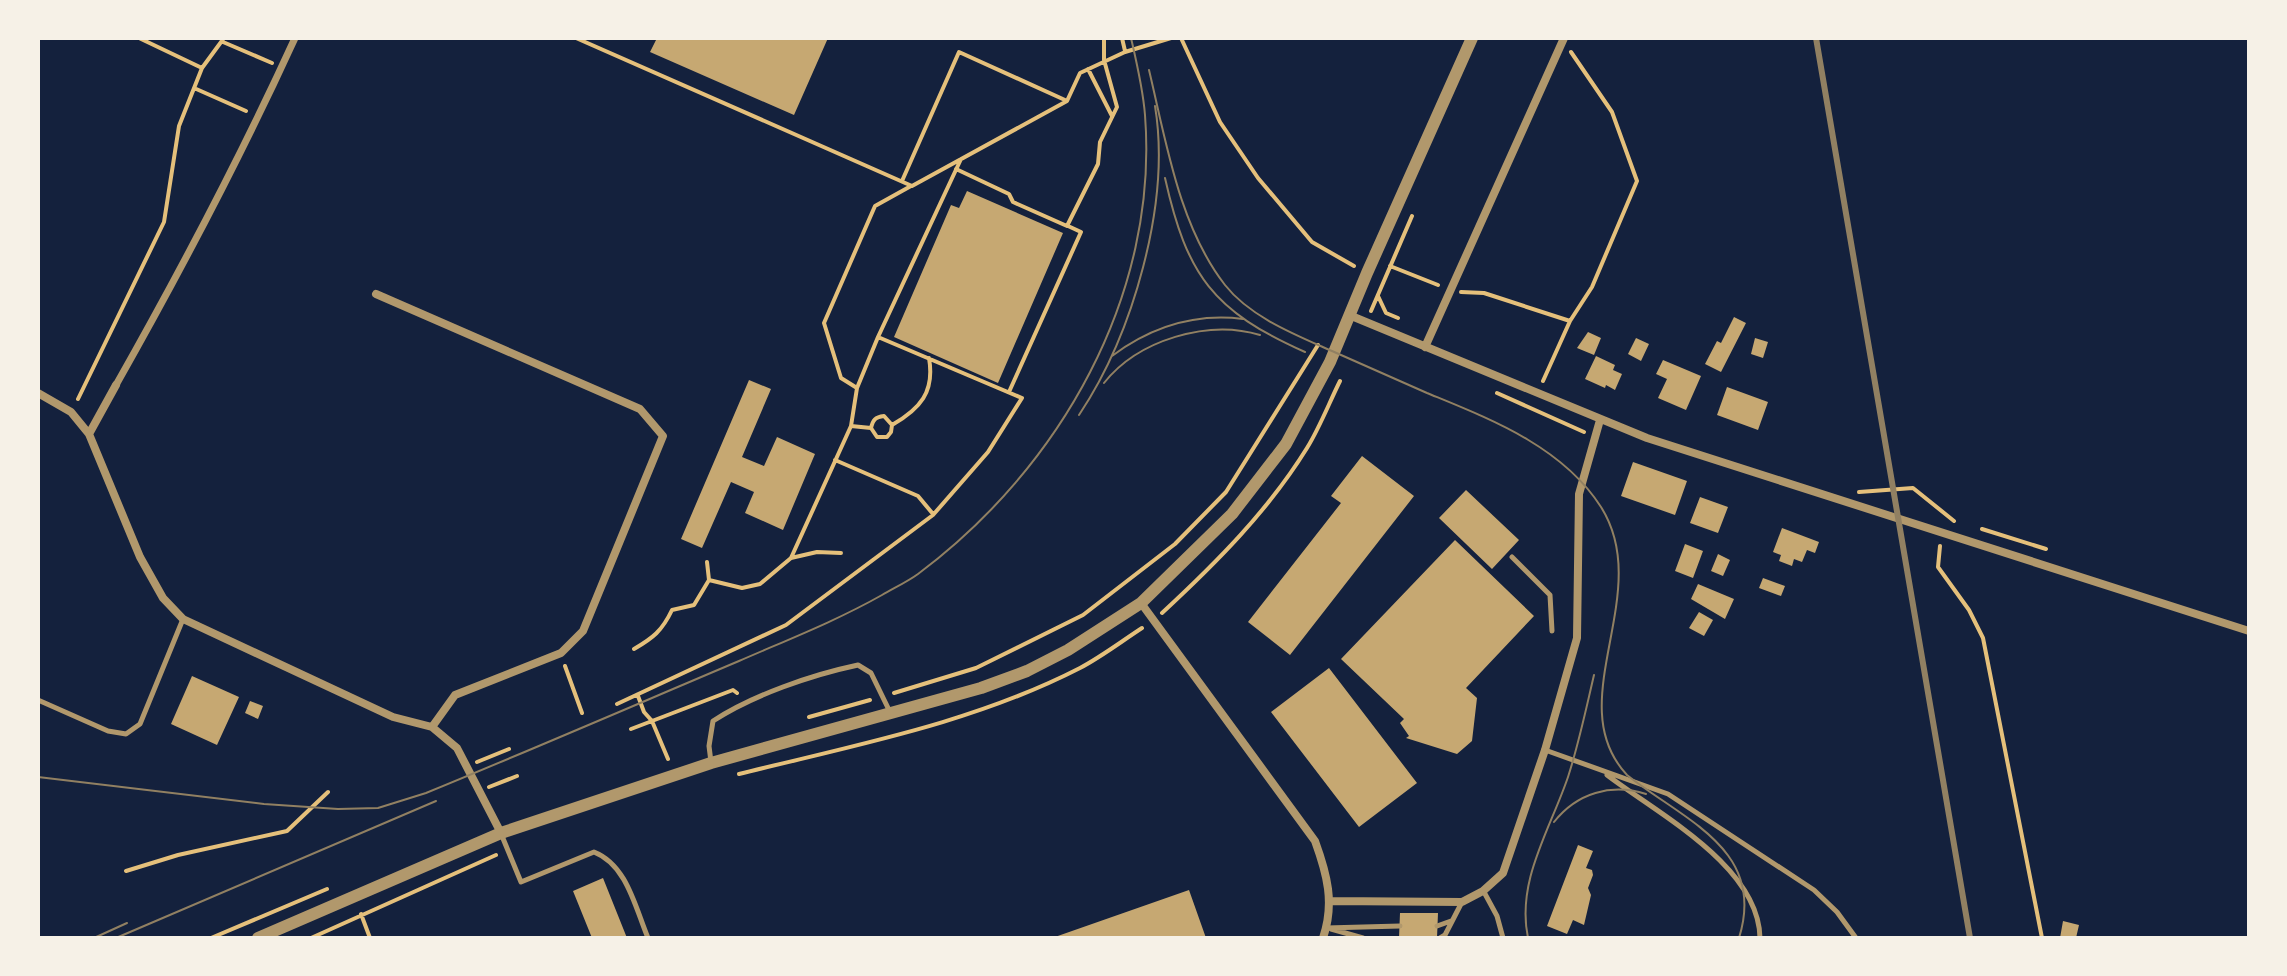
<svg xmlns="http://www.w3.org/2000/svg" width="2287" height="976" font-family="Commissioner,sans-serif">
  <style>
    .building { fill: #c6a872 }
    .lines { fill: none; stroke-linecap: round; stroke-linejoin: round }
    .path { stroke: #e5c07b; stroke-width: 4 }
    .service { stroke: #b1986c; stroke-width: 5 }
    .pedestrian { stroke: #b1986c; stroke-width: 7 }
    .minor { stroke: #b1986c; stroke-width: 8 }
    .tertiary { stroke: #b1986c; stroke-width: 12 }
    .tram { stroke: #918062; stroke-width: 2 }
    .rail { stroke: #918062; stroke-width: 6 }
  </style>
  <rect width="100%" height="100%" fill="#14213d"/>
  <!-- building -->
  <path class="building" d="M657 38H828L794 115 650 52Z
    M967 191 1063 233 998 383 894 337 951 205 959 208Z
    M1734 317 1746 323 1721 372 1705 364 1717 341 1721 343Z
    M1588 332 1601 338 1594 355 1577 348Z
    M1636 338 1649 344 1641 361 1628 354Z
    M1755 338 1768 342 1763 358 1751 354Z
    M1596 356 1615 365 1613 370 1622 374 1615 390 1606 385 1605 388 1585 379Z
    M1663 360 1701 376 1686 410 1658 398 1667 379 1656 374Z
    M749 380 771 389 742 457 764 466 777 437 815 454 783 530 745 513 754 492 731 482 702 548 681 539Z
    M1727 387 1768 402 1758 430 1717 415Z
    M1362 456 1414 496 1290 655 1248 622 1341 503 1331 496Z
    M1633 462 1687 481 1675 515 1621 496Z
    M1466 490 1519 540 1492 569 1439 518Z
    M1700 497 1728 507 1718 533 1690 523Z
    M1782 528 1819 542 1815 553 1807 550 1802 562 1794 559 1792 566 1779 561 1781 555 1773 552Z
    M1455 540 1534 616 1466 688 1477 698 1472 741 1457 754 1406 738 1409 736 1400 723 1404 719 1341 659Z
    M1685 544 1703 551 1693 578 1675 571Z
    M1718 554 1730 560 1723 576 1711 571Z
    M1763 578 1785 586 1781 596 1759 588Z
    M1698 584 1734 599 1725 619 1691 599Z
    M1699 612 1713 620 1704 636 1689 628Z
    M1329 668 1417 783 1359 827 1271 712Z
    M192 676 239 697 217 745 171 724Z
    M250 701 263 706 258 719 245 713Z
    M1578 845 1593 851 1586 868 1592 870 1593 875 1588 888 1591 895 1584 925 1573 920 1567 934 1547 926Z
    M603 878 627 938H592L573 891Z
    M1189 890 1206 938H1052Z
    M1400 913H1438L1437 938H1399Z
    M2063 921 2079 925 2076 938H2060Z"/>
  <g class="lines">
    <!-- path -->
    <path class="path" d="M576 38 912 186 1067 101 1080 73 1125 52 1171 38
      M1122 38 1125 51
      M1181 38 1220 122 1258 178 1312 242 1354 266
      M223 42 272 63
      M202 68 224 38
      M1088 69 1112 116
      M194 88 246 111
      M956 169 1009 194 1013 202 1067 226 1098 164 1100 142 1117 107 1104 60V38
      M902 181 959 52 1065 100
      M1390 266 1438 285
      M1461 292 1484 293 1570 321
      M1378 296 1386 313 1398 318
      M1371 311 1412 216
      M1543 381 1570 321 1592 287 1637 181 1612 112 1571 52
      M857 388 841 378 824 323 875 206 911 186
      M1009 392 1081 232 1068 226
      M1497 393 1584 432
      M78 399 164 222 179 126 202 68 139 38
      M892 425 884 416C875 417 873 420 871 428L877 437H887L891 432 892 425C920 409 935 392 929 358
      M871 428 851 426 857 388 878 337
      M835 460 918 496 933 514
      M1859 492 1913 488 1954 521
      M1982 529 2046 549
      M1940 546 1938 567 1969 610 1983 638 2042 938
      M791 558 817 552 841 553
      M707 562 709 580
      M1162 613C1216 563 1268 511 1307 448 1320 427 1329 403 1340 381
      M634 649C653 638 662 631 672 610L694 605 709 580 742 588 760 584 791 558 851 426
      M565 666 582 713
      M894 693 976 668 1083 615 1175 544 1226 492 1318 345
      M617 704 786 625 933 515 988 452 1022 398 878 337 961 159
      M809 717 870 700
      M631 729 652 721 644 712 638 696
      M668 759 652 721 733 690 737 693
      M477 762 509 749
      M739 774C855 745 973 723 1080 668 1101 657 1122 641 1142 628
      M489 787 517 776
      M126 871 178 855 287 831 328 792
      M361 914 370 938
      M211 938 327 889
      M311 938 496 855"/>
    <!-- service -->
    <path class="service" d="M1512 557 1550 595 1552 631
      M38 700 108 731 126 734 140 724 183 619
      M1545 750 1668 794 1814 890 1837 912 1856 938
      M711 762 709 746 713 721C753 695 811 675 858 665L871 673 890 712
      M1607 775C1658 814 1759 866 1760 938
      M502 836 521 882 594 852C627 865 635 907 648 938
      M1484 892 1497 916 1503 938
      M1437 926 1451 921
      M1326 928 1400 926
      M1331 929 1363 938
      M1440 938 1445 935 1462 902"/>
    <!-- pedestrian -->
    <path class="pedestrian" d="M116 385C180 272 241 156 295 38"/>
    <!-- minor -->
    <path class="minor" d="M376 294 640 409 663 436 583 631 561 653 455 695 432 727
      M1349 315 1647 438 2249 631
      M1425 347 1564 38
      M38 393 71 412 89 434 140 557 163 598 183 619 393 717 432 727 457 748 501 833
      M89 434 116 385
      M1141 603 1315 841C1327 874 1335 903 1323 938
      M1330 901 1462 902 1483 891 1503 873 1545 750 1577 638 1579 494 1600 420"/>
    <!-- tertiary -->
    <path class="tertiary" d="M258 938 501 833 711 763 981 688 1027 671 1068 650 1141 603 1232 514 1286 444 1330 362 1367 273 1472 38"/>
    <!-- tram -->
    <path class="tram" d="M1149 70C1166 141 1179 226 1225 285 1250 317 1296 335 1332 351 1364 365 1395 379 1427 393 1490 419 1562 446 1601 507 1656 594 1559 702 1627 775 1683 820 1767 849 1739 938
      M1165 178C1187 276 1213 311 1305 352
      M1112 356C1151 327 1195 313 1243 319
      M1104 383C1138 340 1208 319 1260 335
      M1079 415C1133 334 1171 203 1155 106
      M38 777 264 804 338 809 378 808 426 793C531 750 635 705 739 661 787 640 836 621 882 595 894 588 907 582 918 574 1060 468 1159 295 1145 115 1143 89 1137 64 1131 38
      M1554 822C1577 793 1611 783 1646 794
      M94 938 127 923
      M116 938 436 801
      M1528 938C1516 881 1550 830 1568 777 1579 743 1586 709 1594 675"/>
    <!-- rail -->
    <path class="rail" d="M1816 38 1970 938"/>
  </g>
  <!-- border -->
  <rect width="2287" height="976" fill="none" stroke="#f6f1e7" stroke-width="80"/>
</svg>
